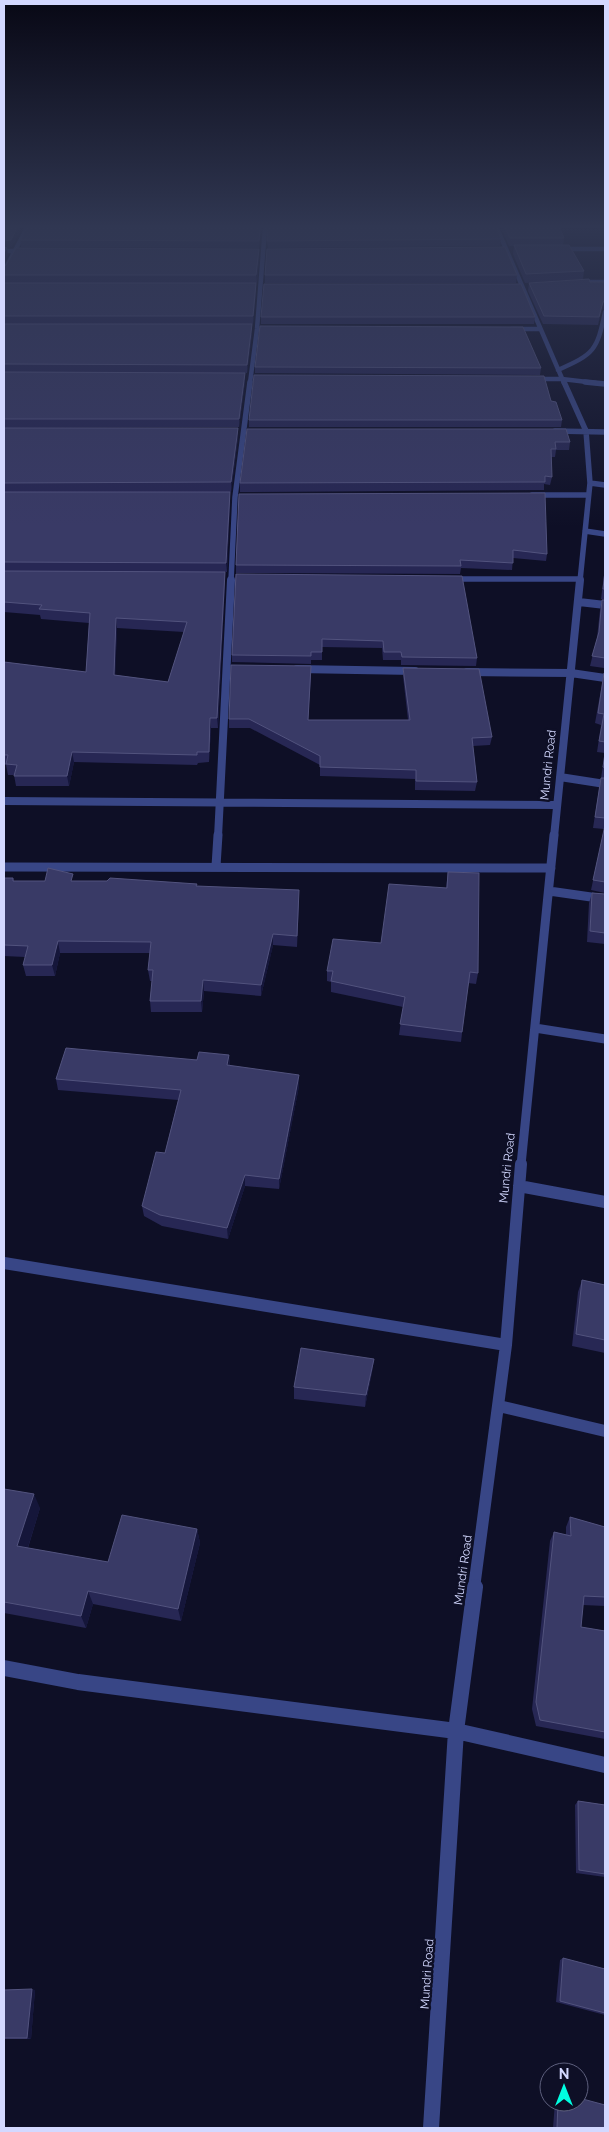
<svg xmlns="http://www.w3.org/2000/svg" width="609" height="2132" font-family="Raleway,sans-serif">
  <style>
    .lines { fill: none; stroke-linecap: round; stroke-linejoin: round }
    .street-far5 { stroke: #384686; stroke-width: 4.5 }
    .street-far4 { stroke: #384686; stroke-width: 5.5 }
    .street-far3 { stroke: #384686; stroke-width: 8 }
    .street-far2 { stroke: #384686; stroke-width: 9 }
    .street-far1 { stroke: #384686; stroke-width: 12 }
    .street { stroke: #384686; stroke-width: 16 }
    .wall { fill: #272754; fill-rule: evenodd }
    .shaded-wall { fill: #15163a }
    .building { fill: #393a66; stroke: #52537e; fill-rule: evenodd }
    .labels { text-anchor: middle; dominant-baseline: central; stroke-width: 5; stroke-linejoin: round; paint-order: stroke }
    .street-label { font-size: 12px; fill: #d3d8ff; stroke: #0e0f26 }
  </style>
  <rect width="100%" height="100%" fill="#0e0f26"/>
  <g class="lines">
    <!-- street-far5 -->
    <path class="street-far5" d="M497 228 564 383
      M559 249H605
      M4 251H27
      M4 271 27 228
      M584 282H605
      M511 329H540
      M558 370C594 354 597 351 605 312
      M532 379H562L596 383
      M250 383 257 329 265 228"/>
    <!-- street-far4 -->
    <path class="street-far4" d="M564 382 586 431 590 483 580 581
      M585 382 605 384
      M555 431 605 432
      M590 483 605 485
      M532 495H588
      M585 531 605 534
      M451 579H580
      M231 581 235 497 250 382"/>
    <!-- street-far3 -->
    <path class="street-far3" d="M579 602 605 605
      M297 669 415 671
      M467 672 571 673 605 678
      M560 777 605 784
      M4 801 557 805
      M218 837 231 580
      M554 837 580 580"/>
    <!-- street-far2 -->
    <path class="street-far2" d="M216 866 218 835
      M4 867 551 868
      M549 891 605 899
      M535 1028 605 1039
      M521 1165 554 835"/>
    <!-- street-far1 -->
    <path class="street-far1" d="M519 1186 605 1202
      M4 1263 506 1345
      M499 1406 605 1431
      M474 1588 506 1345 521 1164"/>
    <!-- street -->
    <path class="street" d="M4 1668 78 1682 456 1731 605 1765
      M431 2128 456 1731 475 1587"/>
  </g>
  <!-- wall -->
  <path class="wall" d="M27 228H261L259 248 21 247 20 240Z
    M501 228H560L564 238 563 245 584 271 583 279 525 283 513 254 514 246H509Z
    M501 239 500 246 268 248 267 241Z
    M259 256 257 283H4V267Z
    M265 275H517L516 283H265Z
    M4 283H256V291L253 324H4H252V333L247 373H245V381L239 427 4 428Z
    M529 283 602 310 598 325 543 324 528 291Z
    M261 317H535L534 324H261Z
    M255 367 541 368 540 375 255 373Z
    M551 401 562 420 561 427H249V420Z
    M4 428H238V437L231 492H4H230V501L227 572H225V582L218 728H211L209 762 198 763 197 765 74 762 69 786H16L14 775H8L6 765H4V662L86 672 89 623 41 619 40 615 4 612ZM117 628 184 632 168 682 115 675Z
    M247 429 570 442 569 450H556L555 457H551L552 477 550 485 544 484V490L240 492V483Z
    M239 494 547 554 546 561 513 558 512 570 461 568 460 574 236 573V565Z
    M605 567V600L601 599Z
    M236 574 477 658 476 666 401 665V660H383L382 648 322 647V660H311V664L232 662V655Z
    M602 600H605V673L604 672V668L590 666 597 638 600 610Z
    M403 668 492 737 490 745 473 746 477 782 475 791 415 790V779L320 776V765L250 728H229V719L311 675 308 720H408L403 676Z
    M604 673H605V893L591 890 604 829 593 828 599 789 601 778H604H601L605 753 597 752 601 725 595 723Z
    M448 872 478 973 476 984 468 983 461 1042 399 1035 403 1007 331 992V982L327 981V971L381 943 446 888Z
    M4 878H13L14 881H74L197 886 299 901 297 947 273 945 261 996 204 991 202 1012H151L150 1001 152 981H150L148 970 150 953H60L55 976H26L23 965 25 957 4 956Z
    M592 893 605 894V944L587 942 589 903Z
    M229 1055 230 1066 299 1086 279 1189 245 1186 228 1239 162 1226 144 1216 142 1206 165 1153 178 1100 58 1090 56 1079Z
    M582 1280 605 1285V1353L572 1346 578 1292Z
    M374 1359 372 1372 365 1407 294 1399V1387Z
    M4 1489 40 1508 28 1548 108 1562 197 1529 200 1543 181 1621 93 1604 86 1628 4 1613Z
    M570 1517 605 1527V1606L583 1605 581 1627 605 1631V1739L536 1726 532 1709 550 1541 554 1532 566 1535V1527Z
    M578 1801 605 1805V1877L576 1873 575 1805Z
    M563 1958 605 1969V2015L556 2002 560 1960Z
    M4 1990H35L31 2039H4Z
    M555 2102H579L605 2128H553Z"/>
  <!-- shaded-wall -->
  <path class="shaded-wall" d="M17 228H22L12 247 7 248 8 255 4 263V241Z
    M259 249V256L257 283 256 275Z
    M256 283V291L253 324V316Z
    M605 301V309L602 310 598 325 603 302Z
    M252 324V333L247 373V365Z
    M245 373V381L239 427V419Z
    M238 428V437L231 492V482Z
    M230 492V501L227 572 226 563Z
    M225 572V582L218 728 217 718Z
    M116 618 117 628 115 685 114 675Z
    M210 718 211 728 209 762V752Z
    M72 752 74 762 69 786 67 776Z
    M273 934V945L261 996V985Z
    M58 941 60 953 55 976 52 965Z
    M203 980 204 991 202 1012 201 1001Z
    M229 1055 230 1066 227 1065Z
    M299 1075V1086L279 1189V1179Z
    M245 1175V1186L228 1239 227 1228Z
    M374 1359 372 1372 365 1407 366 1395Z
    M34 1494 40 1508 24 1560 17 1546Z
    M197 1529 200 1543 181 1621 178 1609Z
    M88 1591 93 1604 86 1628 81 1616Z
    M32 1989 35 1990 31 2039 27 2038Z"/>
  <!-- building -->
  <path class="building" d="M4 228H17L11 240 4 241Z
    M27 228H260L259 241 20 240Z
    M268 228H497L501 239 267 241Z
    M505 228H560L564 238H510Z
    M514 245H569L584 271 526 274Z
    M4 247 7 248 4 253Z
    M505 247 517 275H265L267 249Z
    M16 248 259 249 256 275H4V267L6 265Z
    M589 279 590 282H605V301L603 302 599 317 544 316 529 283Z
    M4 283H256L253 316H4Z
    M264 284H521L535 317H261Z
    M4 324H252L247 365 4 364Z
    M260 326 523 327 541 368 255 367Z
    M4 372 245 373 239 419H4Z
    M254 375 544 376 551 401 556 402 562 420H249Z
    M4 428H238L231 482 4 483Z
    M247 429H566L570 442H555L556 449H551L552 477 545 476V482L240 483Z
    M4 492H230L226 563 4 562Z
    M545 493 547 554 513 550V563L460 560 461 566 236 565 239 494Z
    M4 571 225 572 217 718H210L209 752H197V755L72 752 67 776H14L17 765 6 764 8 755H4V662L86 672 90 613 39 609 42 605 4 602ZM116 618 187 622 168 682 114 675Z
    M605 571V589H603Z
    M236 574 462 576 477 658 402 657 401 652H384L383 641 322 639V652H311V656L232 655Z
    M602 600H605V658L592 656 599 632Z
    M231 665 311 666 308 720H410L403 668 479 669 492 737 472 738 477 782 416 781V770L320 767V756L249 719H229Z
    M604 673H605V742L599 741 604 714 598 713Z
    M605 753V768L603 767Z
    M601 778H605V818L595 817Z
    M605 825V882L593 880Z
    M48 868 73 874 71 881H107L110 878 197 884 196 886 299 890 297 936 273 934 261 985 203 980 201 1001H150L153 970H148L151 942 58 941 52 965H23L28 946 4 945V878H13V881H45Z
    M448 872 479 873 478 973 470 972 462 1032 400 1024 405 997 331 981 333 971H327L333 939 381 943 389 884 447 888Z
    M592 893 605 894V933L590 931Z
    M66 1048 197 1060 199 1052 229 1055 227 1065 299 1075 279 1179 245 1175 227 1228 160 1215 142 1206 156 1152 165 1153 181 1090 56 1079Z
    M582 1280 605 1285V1340L576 1334Z
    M301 1348 374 1359 366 1395 294 1387Z
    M4 1489 34 1494 17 1546 108 1562 122 1515 197 1529 178 1609 88 1591 81 1616 4 1602Z
    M570 1517 605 1527V1597L584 1596 581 1627 605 1631V1732L540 1720 536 1702 554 1532 571 1536Z
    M578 1801 605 1805V1874L579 1870Z
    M563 1958 605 1969V2013L560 2001Z
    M32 1989 27 2038H4V1990Z
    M579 2098 605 2105V2128H557L558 2102H579Z"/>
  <!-- sky -->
  <linearGradient id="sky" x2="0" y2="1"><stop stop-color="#080815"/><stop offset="0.43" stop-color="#303752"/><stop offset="1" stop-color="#303752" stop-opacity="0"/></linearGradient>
  <rect width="609" height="527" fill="url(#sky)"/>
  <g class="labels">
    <!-- street labels -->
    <g class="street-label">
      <text transform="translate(548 765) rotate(-84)">Mundri Road</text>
      <text transform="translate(507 1168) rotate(-84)">Mundri Road</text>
      <text transform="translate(463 1570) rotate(-82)">Mundri Road</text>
      <text transform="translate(427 1974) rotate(-86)">Mundri Road</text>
    </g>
  </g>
  <!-- border -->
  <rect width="609" height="2132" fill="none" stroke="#d3d8ff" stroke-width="10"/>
  <!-- north arrow -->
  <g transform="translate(564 2087)"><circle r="24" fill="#0e0f26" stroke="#5d5f7d"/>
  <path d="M0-4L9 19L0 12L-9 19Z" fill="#00fee1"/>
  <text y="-8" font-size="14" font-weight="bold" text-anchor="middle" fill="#d3d8ff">N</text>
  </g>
</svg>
